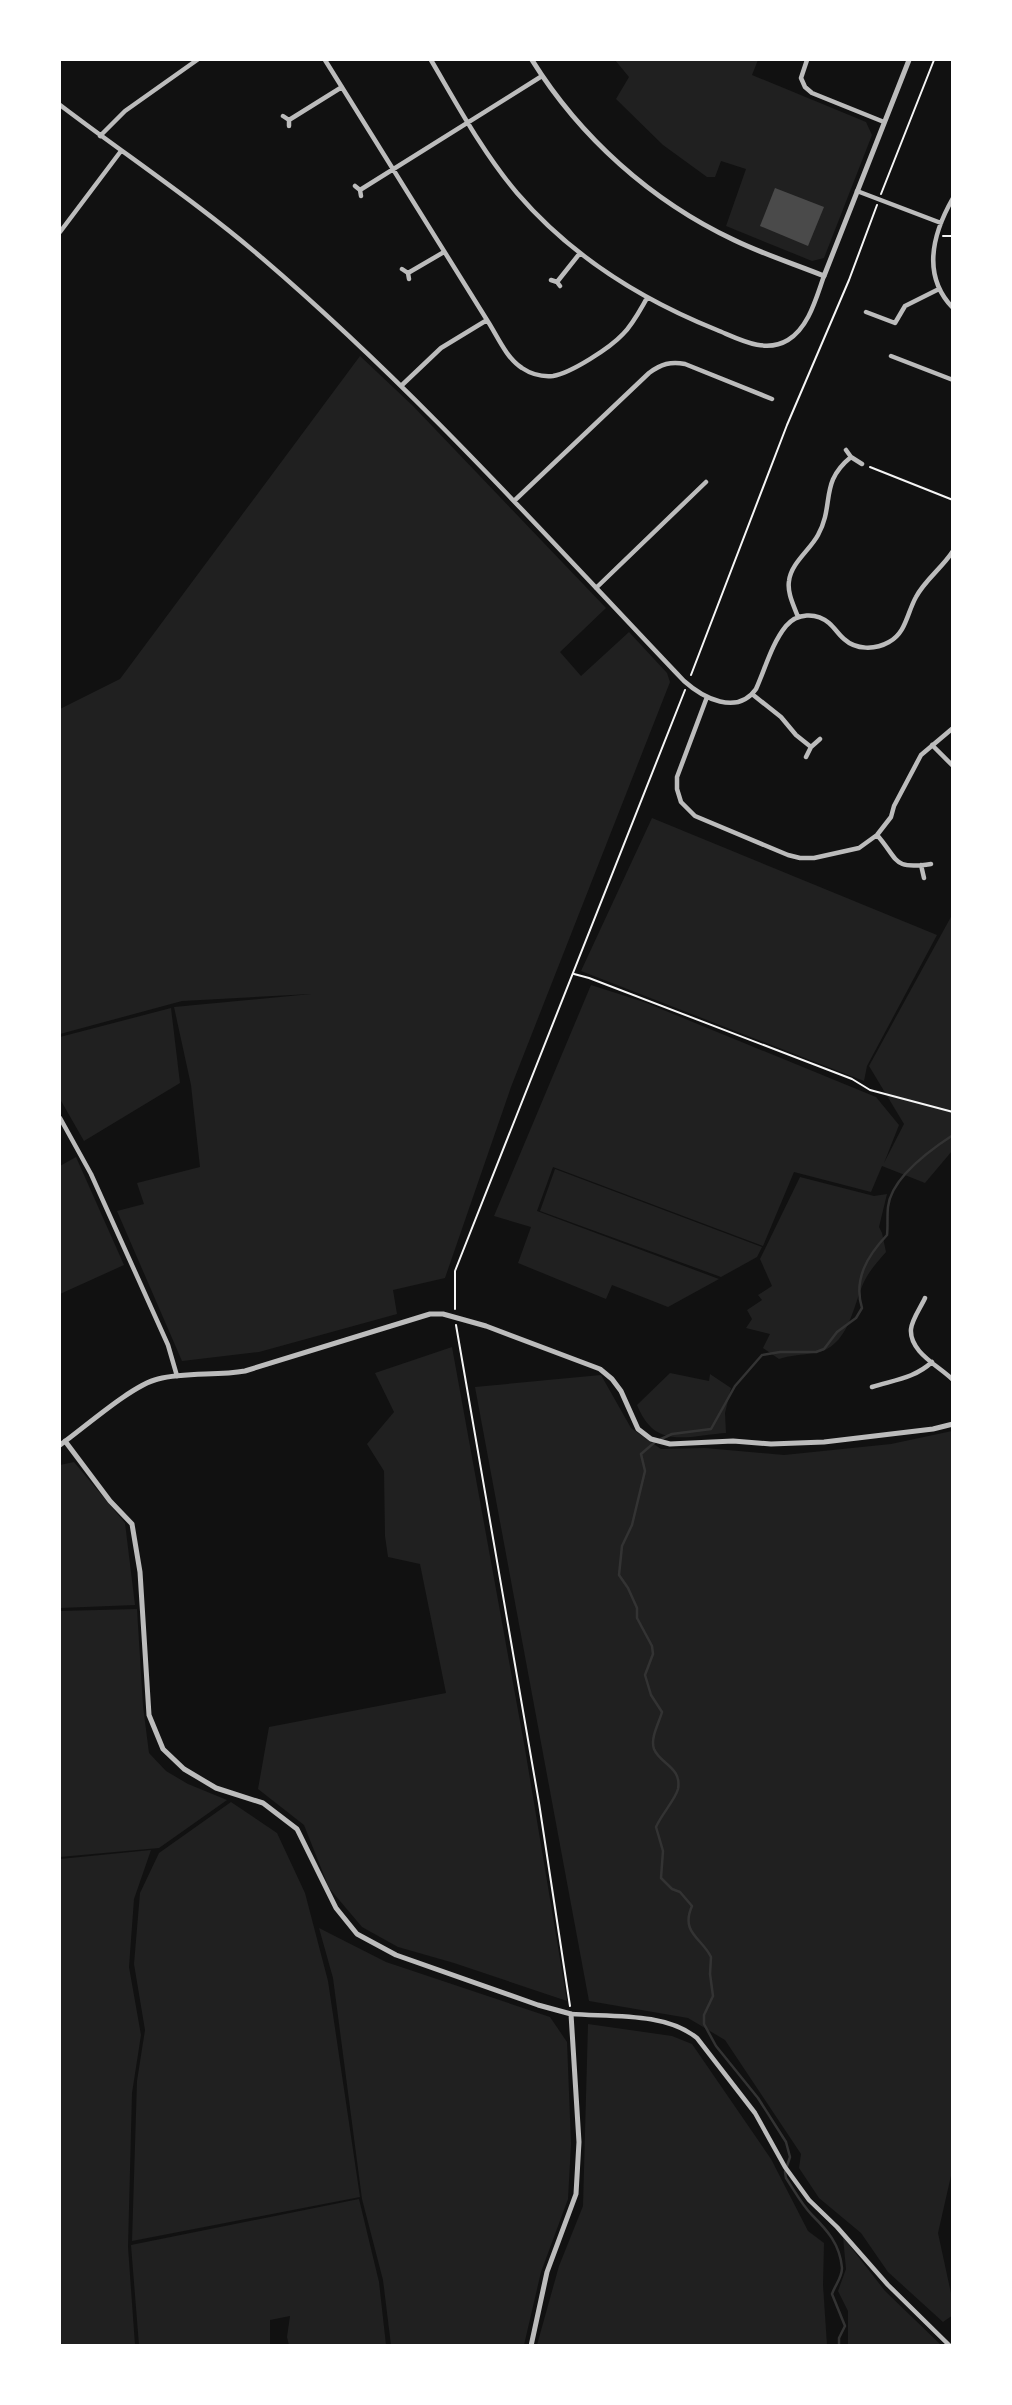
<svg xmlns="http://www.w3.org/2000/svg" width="1012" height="2405" font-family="Roboto,sans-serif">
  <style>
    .green { fill: #202020 }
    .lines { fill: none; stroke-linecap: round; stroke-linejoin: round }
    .stream { stroke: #333; stroke-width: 2.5 }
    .building { fill: #4a4a4a }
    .path { stroke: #f5f5f5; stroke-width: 2 }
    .minor { stroke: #bcbcbc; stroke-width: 4.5 }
    .tertiary { stroke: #bcbcbc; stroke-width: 5 }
  </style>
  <rect width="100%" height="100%" fill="#111"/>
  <!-- green -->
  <path class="green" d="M615 60H758L752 75 866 122 872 135 824 258 812 261 726 226 746 169 721 161 715 177H707L663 145 616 99 629 77Z
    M360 356 413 406 606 608 560 652 581 676 629 632 667 673 670 682 511 1087 445 1278 393 1290 397 1314 259 1352 182 1361 117 1211 144 1204 137 1183 200 1167 191 1085 174 1007 311 994 182 1001 60 1034V709L120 679Z
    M652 818 937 935 867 1066 864 1081 581 971Z
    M952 915V1151L925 1183 882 1166 871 1192 794 1172 763 1246 553 1167 537 1211 719 1279 668 1307 612 1285 606 1299 518 1263 531 1227 494 1216 591 985 644 1002 876 1097 899 1125 884 1163 904 1124 869 1066Z
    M171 1008 180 1083 84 1141 60 1099V1037Z
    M76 1157 124 1265 60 1294V1166Z
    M555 1169 762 1247 757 1257 721 1277 540 1211Z
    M800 1177 874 1196 887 1194 879 1227 882 1233 886 1252C879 1260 871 1269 866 1278 854 1300 852 1335 827 1349 816 1355 792 1354 779 1359L763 1348 770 1334 746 1328 752 1319 747 1310 762 1300 758 1295 772 1286 760 1259Z
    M452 1347 525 1749 567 2001 454 1963 398 1947 362 1927 329 1888 304 1825 258 1789 269 1727 446 1693 420 1564 388 1557 385 1536 384 1471 367 1444 394 1412 375 1373Z
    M670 1373 709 1381 710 1374 731 1388 725 1413 726 1433C703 1434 666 1446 649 1425 644 1420 640 1412 637 1405Z
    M601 1375 631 1428 661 1449 705 1448 784 1455 891 1444 952 1431 953 2167 938 2233 952 2298 953 2315 943 2322 888 2272 861 2233 819 2198 799 2168 801 2154 725 2040 688 2018 589 2001 475 1387Z
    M74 1462 125 1523 135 1605 60 1608V1465Z
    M137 1609 143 1706 149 1753 166 1771 188 1784 227 1800 159 1848 60 1857V1611Z
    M231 1802 277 1833 305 1893 328 1981 360 2197 132 2241 137 2081 145 2030 134 1964 140 1893 159 1853Z
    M151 1850 134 1899 129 1967 141 2035 132 2093 128 2247 135 2345H60V1859Z
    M319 1928 386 1962 550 2017 567 2042 571 2144 568 2199 541 2272 524 2345H391L383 2280 362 2199 333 1978Z
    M588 2024 672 2036 692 2044 771 2159 808 2231 824 2243 823 2285 827 2345H537L559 2266 583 2206Z
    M359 2199 379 2282 386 2345H289L287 2337 290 2316 270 2320V2345H139L131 2245Z
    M843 2237 885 2291 941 2345H848V2311L838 2291 846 2269Z"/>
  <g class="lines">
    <!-- stream -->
    <path class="stream" d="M661 1439 672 1434 711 1429 735 1386 762 1355 780 1352H816L824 1349 837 1332 856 1318 862 1308C853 1279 868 1255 887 1235 888 1226 887 1217 888 1207 891 1178 930 1150 953 1135
      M655 1442 641 1454 645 1471 632 1525 622 1546 619 1575 628 1588 637 1608V1618L652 1646 653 1654 645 1675 651 1695 662 1712C659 1723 650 1738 654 1749 660 1764 682 1767 678 1789 675 1800 661 1815 656 1827L663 1851 661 1878 672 1889 680 1892 692 1906C680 1933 702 1938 711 1957L710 1974 713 1996 704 2015V2024L716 2046 758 2098 786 2142 790 2157 785 2172 786 2178C794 2190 802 2205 812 2215 827 2230 840 2244 842 2268 842 2278 835 2285 832 2294L845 2326 839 2338V2346"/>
  </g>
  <!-- building -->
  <path class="building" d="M775 188 824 207 808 246 760 226Z"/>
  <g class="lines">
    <!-- path -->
    <path class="path" d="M881 194 934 60
      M943 236H953
      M870 467 953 500
      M691 675 787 425 849 280 877 205
      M574 974 589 978 852 1079 870 1090 953 1112
      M455 1309V1271L685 690
      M456 1325 539 1803 570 2006"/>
    <!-- minor -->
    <path class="minor" d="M325 60 487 320C497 335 506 358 522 368 531 374 542 377 553 376 571 373 610 348 623 334 633 324 640 310 647 298
      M431 60C458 106 483 153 517 193 571 256 642 300 717 330 739 339 765 354 788 340 809 327 816 298 824 276
      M807 60 801 78 805 87 812 93 884 122
      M60 105C127 156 198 203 262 258 414 388 547 537 684 681 703 698 737 716 756 689 765 669 772 643 786 626 797 613 816 612 829 623 835 628 838 634 844 639 856 650 875 650 889 642 906 633 907 613 916 597 925 580 942 568 953 551
      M283 116 289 120V126
      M289 120 342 87
      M100 136 125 111 197 60
      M355 186 360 190 361 196
      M360 190 542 76
      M857 191 941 223
      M953 198C933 233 921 275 953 308
      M60 232 121 151
      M402 269 408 273 409 279
      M408 273 444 252
      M551 280 557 282 560 286
      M557 282 580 253
      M866 312 895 323 905 306 939 289
      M891 356 953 380
      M401 386 441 348 487 320
      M846 450 851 457 862 464
      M514 501 649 373C661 364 671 361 685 364L772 399
      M596 588 706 482
      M798 617C794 606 787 593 789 581 791 563 810 550 818 535 835 504 819 483 851 457
      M752 694 781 717 796 735 811 747
      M707 697 677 777V789L681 802 695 816 788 855 800 858H814L859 848 877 835 891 817 894 806 921 755 953 728
      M932 745 953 766
      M806 757 811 747 820 739
      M877 835C899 860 892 870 931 864
      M921 865 924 878
      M60 1118 91 1174 168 1345 177 1376
      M925 1298C921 1307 912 1319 911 1329 909 1352 939 1366 953 1380
      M872 1387C894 1380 915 1378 932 1362
      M571 2014C611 2017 665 2012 697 2038L755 2113 785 2167 809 2200 837 2227 888 2285 950 2346"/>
    <!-- tertiary -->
    <path class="tertiary" d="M532 60C580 137 651 201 734 240 763 254 794 264 824 276L909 60
      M65 1441 110 1501 132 1524 140 1572 149 1715 163 1749 184 1769 216 1788 263 1803 297 1829 336 1908 357 1934 396 1955 538 2005 571 2014 579 2142 576 2194 547 2272 531 2346
      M60 1445C84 1428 132 1385 158 1379 186 1372 216 1376 245 1371L430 1314H443L486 1326 600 1369 612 1379 621 1391 638 1429 651 1439 670 1444 733 1441 771 1444 824 1442 933 1429 953 1424"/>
  </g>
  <!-- border -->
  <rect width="1012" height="2405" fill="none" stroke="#ffffff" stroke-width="122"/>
</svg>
